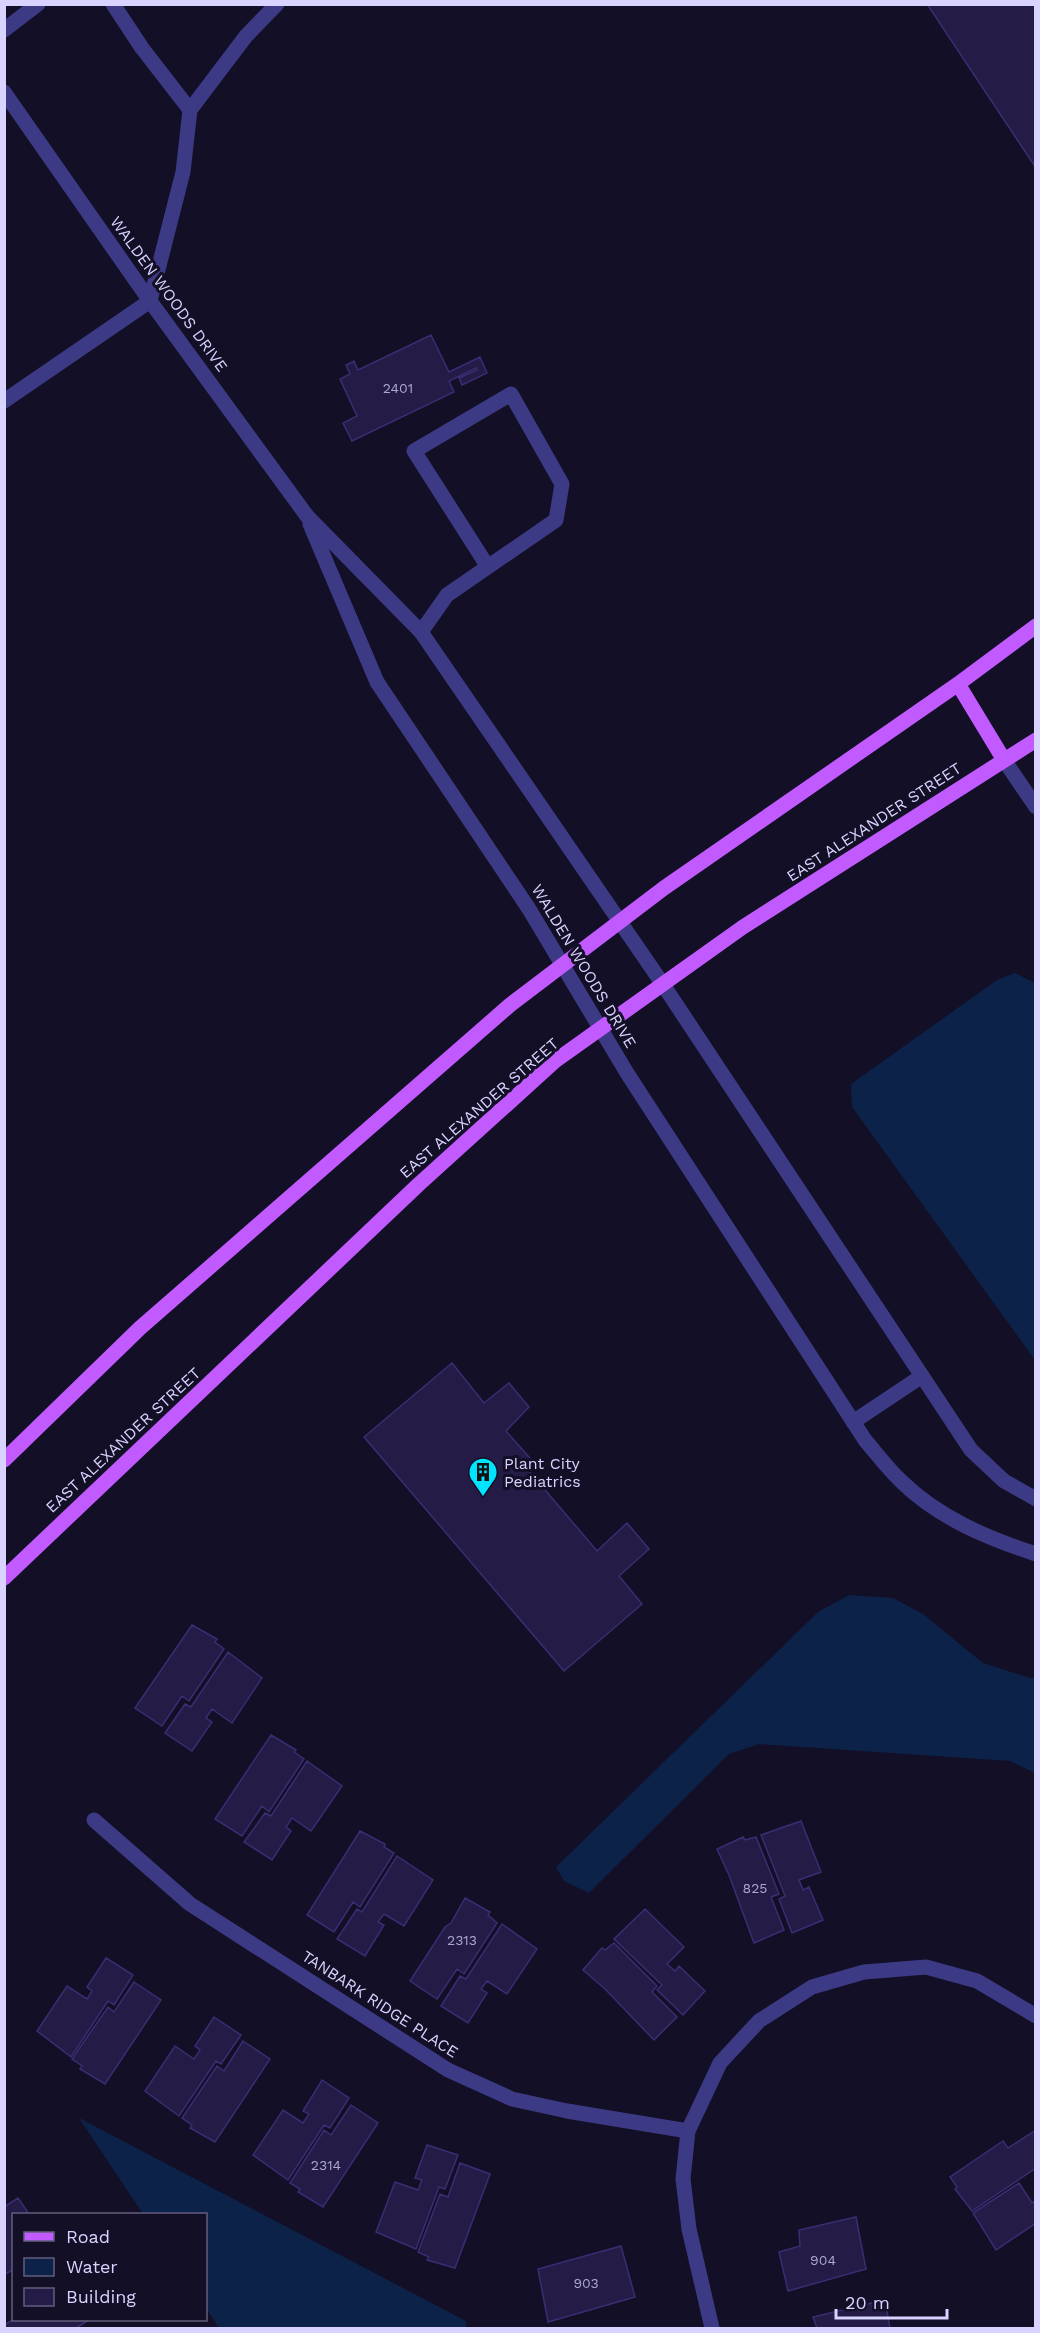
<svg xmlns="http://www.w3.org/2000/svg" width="1040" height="2333" font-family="'Work Sans',sans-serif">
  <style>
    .water { fill: #0c2248 }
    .building { fill: #241b47; stroke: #3b2d73; stroke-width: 1.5 }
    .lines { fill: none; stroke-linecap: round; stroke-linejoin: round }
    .service { stroke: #3d3a85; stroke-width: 15 }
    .minor { stroke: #3d3a85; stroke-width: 15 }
    .primary { stroke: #c25bff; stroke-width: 15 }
    .labels { text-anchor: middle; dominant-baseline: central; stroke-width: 6; stroke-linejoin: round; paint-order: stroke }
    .number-label { font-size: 14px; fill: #aca6d1 }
    .street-label { font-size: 16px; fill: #d9d4ff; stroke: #130f26 }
    .poi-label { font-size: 16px; fill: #d9d4ff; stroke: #130f26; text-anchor: start }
  </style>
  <rect width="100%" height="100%" fill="#130f26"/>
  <!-- water -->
  <path class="water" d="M1015 973 1035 983V1360L852 1107 851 1084 997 980Z
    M849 1595 893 1598 923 1614 983 1663 1030 1678H1035V1773L1010 1761 759 1744 729 1754 589 1893 564 1881 556 1867 818 1612Z
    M79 2118 466 2321 467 2328H219L206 2308V2214H143Z"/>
  <!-- building -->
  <path class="building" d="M927 4H1036V168Z
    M431 335 449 372 480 357 487 373 462 385 459 378 477 370 476 368 449 381 454 392 352 441 343 423 357 416 340 379 350 374 346 365 354 361 358 370Z
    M452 1363 484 1403 509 1383 529 1407 506 1431 536 1465 529 1471 597 1551 627 1523 649 1549 619 1576 642 1604 564 1671 364 1437Z
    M192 1625 217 1639 215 1642 224 1649 189 1701 182 1696 162 1726 135 1708Z
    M228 1652 262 1678 232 1723 212 1709 206 1718 212 1722 192 1751 165 1733 185 1704 191 1707Z
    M271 1735 296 1750 294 1752 304 1759 269 1812 262 1806 242 1836 215 1819Z
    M307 1761 342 1786 311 1831 292 1818 286 1827 291 1831 272 1860 244 1842 265 1813 271 1816Z
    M801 1821 821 1872 799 1880 803 1890 809 1887 823 1920 792 1933 779 1899 785 1896 761 1835Z
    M360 1831 385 1844 384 1847 394 1853 360 1907 353 1902 334 1932 307 1915Z
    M743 1837 745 1840 756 1837 779 1894 771 1897 784 1930 754 1943 729 1875 717 1849Z
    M397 1856 433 1880 404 1926 384 1914 378 1922 384 1925 365 1956 337 1939 357 1909 362 1912Z
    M465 1898 490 1912 488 1915 497 1923 464 1974 457 1969 437 1999 410 1981 445 1927 451 1923Z
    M645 1909 684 1947 667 1964 675 1971 679 1966 705 1991 683 2015 657 1990 662 1985 614 1939Z
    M502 1924 537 1949 507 1994 487 1981 481 1989 487 1993 468 2023 441 2006 460 1976 466 1979Z
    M614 1943 657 1986 652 1992 677 2017 654 2040 605 1989 583 1970 602 1948 605 1950Z
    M106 1958 133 1975 114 2005 108 2001 71 2057 37 2031 67 1986 87 1999 92 1991 87 1987Z
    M134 1982 161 2000 105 2084 80 2069 82 2066 72 2059 108 2007 114 2012Z
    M214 2017 241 2035 221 2064 216 2061 179 2116 145 2091 175 2046 194 2059 200 2050 195 2046Z
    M243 2041 270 2059 215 2142 190 2128 192 2125 182 2118 217 2066 224 2071Z
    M322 2080 349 2098 330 2128 324 2125 288 2180 253 2155 283 2110 303 2123 309 2114 303 2111Z
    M351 2105 378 2123 323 2207 298 2192 300 2189 290 2183 324 2130 331 2135Z
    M1036 2130V2168L972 2211 955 2189 957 2187 950 2177 1003 2141 1008 2148Z
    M427 2145 458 2155 445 2189 439 2187 416 2249 376 2232 395 2182 418 2190 422 2180 415 2178Z
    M460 2163 490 2174 455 2268 427 2260 429 2257 418 2252 440 2194 448 2197Z
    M1019 2183 1032 2203 1036 2200V2223L996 2250 973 2213Z
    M18 2198 29 2214H14V2269L4 2275V2207Z
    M856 2217 866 2269 788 2291 779 2252 800 2246 799 2230Z
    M621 2246 635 2297 548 2322 538 2269Z
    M885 2300 890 2328H817L813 2317Z
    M14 2319V2320H89L76 2328H4V2325Z"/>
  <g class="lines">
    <!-- service -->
    <path class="service" d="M113 4 142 48 190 110
      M421 632 447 595 556 520 562 484 511 394 414 451 488 567
      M1004 760 1036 807"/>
    <!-- minor -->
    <path class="minor" d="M4 30 38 4
      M4 92 150 301 307 516 421 632 662 983 971 1450 1004 1481 1036 1499
      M4 401 150 301 183 172 190 110 246 36 277 4
      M310 524 377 682 529 909 627 1073 865 1440C877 1454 888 1469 902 1482 939 1518 987 1538 1036 1554
      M853 1422 922 1376
      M94 1820 190 1904 448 2070 512 2099 567 2111 688 2131
      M712 2328 689 2229 683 2179 688 2131 720 2063 759 2021 812 1987 864 1972 926 1967 977 1981 1036 2016"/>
    <!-- primary -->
    <path class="primary" d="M958 684 1004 760
      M4 1460 140 1328 510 1005 664 888 958 684 1036 626
      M4 1578 418 1185 555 1061 743 927 1036 740"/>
  </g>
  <!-- icons -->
  <defs>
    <g id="building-pin" transform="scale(1.5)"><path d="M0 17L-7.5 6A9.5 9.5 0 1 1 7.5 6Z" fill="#00e5ff" stroke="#130f26"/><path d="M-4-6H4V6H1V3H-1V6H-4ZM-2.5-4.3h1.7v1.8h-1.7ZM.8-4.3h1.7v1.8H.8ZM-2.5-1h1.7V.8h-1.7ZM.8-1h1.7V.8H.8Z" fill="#111"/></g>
  </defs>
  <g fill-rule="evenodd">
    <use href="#building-pin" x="483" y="1472"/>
  </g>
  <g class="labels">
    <!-- number labels -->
    <g class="number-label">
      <text x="398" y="388">2401</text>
      <text x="755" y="1888">825</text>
      <text x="462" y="1940">2313</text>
      <text x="326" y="2165">2314</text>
      <text x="823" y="2260">904</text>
      <text x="586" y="2283">903</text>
    </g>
    <!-- street labels -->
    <g class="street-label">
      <text transform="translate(169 294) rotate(54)">WALDEN WOODS DRIVE</text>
      <text transform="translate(874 822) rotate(-33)">EAST ALEXANDER STREET</text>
      <text transform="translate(584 966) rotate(59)">WALDEN WOODS DRIVE</text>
      <text transform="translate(479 1108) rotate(-41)">EAST ALEXANDER STREET</text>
      <text transform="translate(123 1440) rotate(-43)">EAST ALEXANDER STREET</text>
      <text transform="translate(380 2004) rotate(33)">TANBARK RIDGE PLACE</text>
    </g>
    <!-- poi labels -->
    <g class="poi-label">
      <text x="504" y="1463">Plant City<tspan x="504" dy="18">Pediatrics</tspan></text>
    </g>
  </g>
  <!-- border -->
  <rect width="1040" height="2333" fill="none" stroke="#d9d4ff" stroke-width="12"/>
  <!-- legend -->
  <rect x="12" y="2213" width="195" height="108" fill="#130f26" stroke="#625e7d" stroke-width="1.5"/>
  <rect x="24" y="2232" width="30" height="9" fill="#c25bff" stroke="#625e7d" stroke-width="1.5"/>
  <text x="66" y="2243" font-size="18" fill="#d9d4ff">Road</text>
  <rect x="24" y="2258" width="30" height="18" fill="#0c2248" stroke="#625e7d" stroke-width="1.5"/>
  <text x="66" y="2273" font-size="18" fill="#d9d4ff">Water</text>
  <rect x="24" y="2288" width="30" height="18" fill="#241b47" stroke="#625e7d" stroke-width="1.5"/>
  <text x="66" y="2303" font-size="18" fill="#d9d4ff">Building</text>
  <!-- scale -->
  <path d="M836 2309v9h111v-9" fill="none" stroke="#d9d4ff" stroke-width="3"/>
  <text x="845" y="2309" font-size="18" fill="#d9d4ff" stroke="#130f26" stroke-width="4.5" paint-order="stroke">20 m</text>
</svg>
